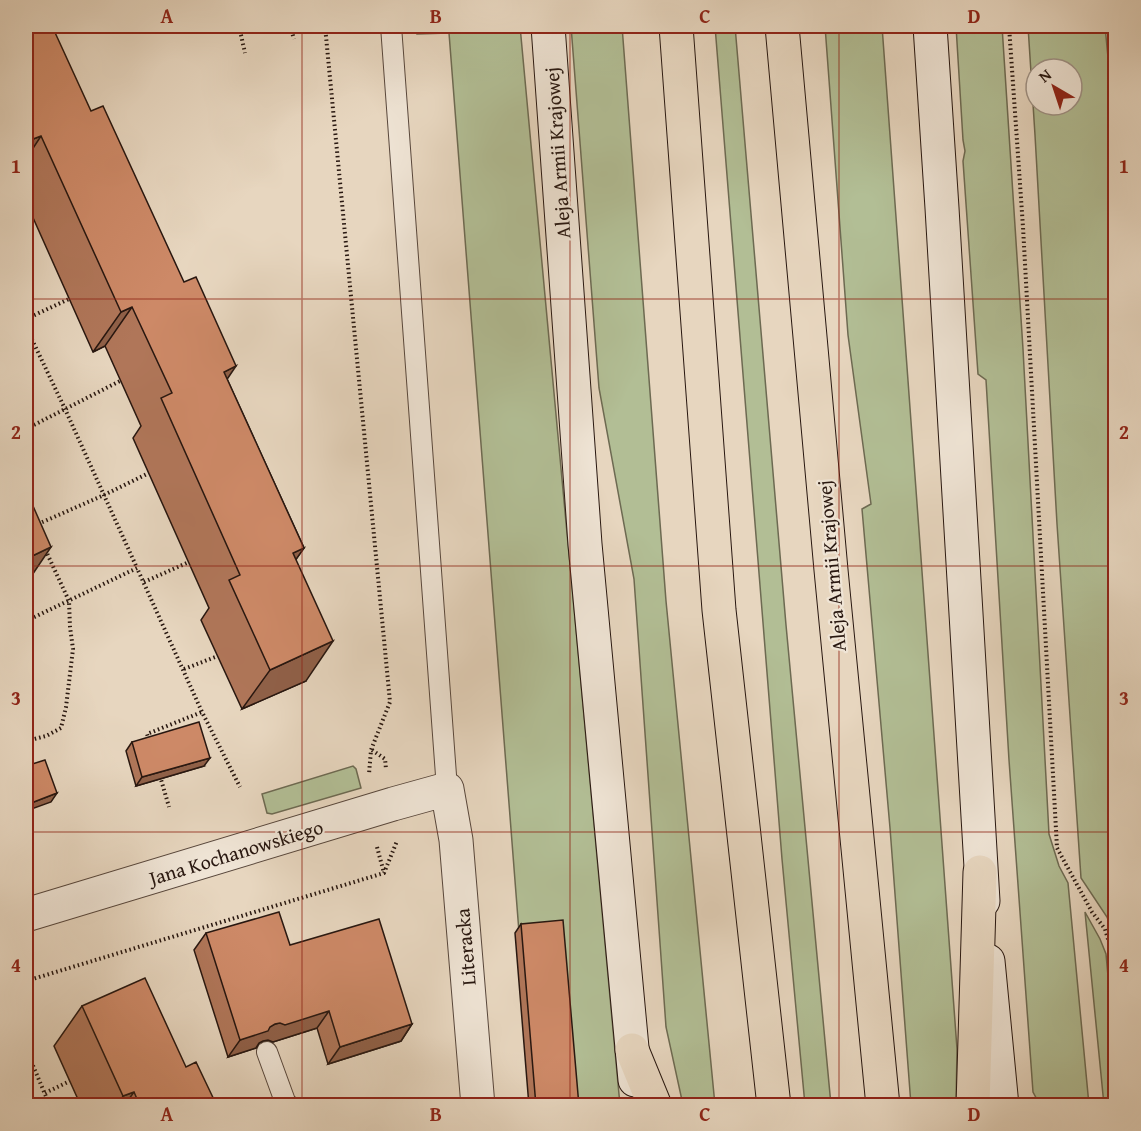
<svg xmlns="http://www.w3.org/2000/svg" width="1141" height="1131" font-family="'Gentium Book Plus',serif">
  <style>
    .green { fill: #b2be95; stroke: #6d6a52; stroke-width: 1.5; fill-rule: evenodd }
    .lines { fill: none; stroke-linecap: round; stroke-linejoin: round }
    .service-casing { stroke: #58473c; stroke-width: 22 }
    .minor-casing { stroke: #58473c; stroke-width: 35 }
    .secondary-casing { stroke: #281710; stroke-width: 35 }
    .motorway-casing { stroke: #281710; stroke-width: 35 }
    .path { stroke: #281710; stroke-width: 4; stroke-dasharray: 1.5 3; stroke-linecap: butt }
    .service { stroke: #efe4d5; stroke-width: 20 }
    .minor { stroke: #efe4d5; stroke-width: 33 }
    .secondary { stroke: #efe4d5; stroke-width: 33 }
    .motorway { stroke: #e7d6bf; stroke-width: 33 }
    .wall { fill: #b07659; stroke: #281710; stroke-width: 1.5 }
    .shaded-wall { fill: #906048; stroke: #281710; stroke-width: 1.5 }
    .building { fill: #cd8967; stroke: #281710; stroke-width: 1.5 }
    .grid { fill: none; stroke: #8f2418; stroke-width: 1.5; stroke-opacity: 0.55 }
    .labels { text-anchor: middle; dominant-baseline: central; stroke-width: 4.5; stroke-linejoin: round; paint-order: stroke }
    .street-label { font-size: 20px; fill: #281710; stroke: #efe4d5 }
    .neatline { fill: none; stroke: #8f2418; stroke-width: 2 }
    .grid-label { font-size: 20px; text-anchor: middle; font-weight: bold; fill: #8f2418 }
  </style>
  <rect width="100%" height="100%" fill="#e7d6bf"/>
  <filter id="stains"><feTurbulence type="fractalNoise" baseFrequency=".00333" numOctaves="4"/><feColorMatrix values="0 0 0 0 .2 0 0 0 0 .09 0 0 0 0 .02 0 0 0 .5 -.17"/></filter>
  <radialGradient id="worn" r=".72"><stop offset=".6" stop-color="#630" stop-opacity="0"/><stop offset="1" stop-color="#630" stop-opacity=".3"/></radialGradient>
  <!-- green -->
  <path class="green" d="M417 26H520L620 1105H572L519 932 449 33 417 34Z
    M571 26H622L666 601 715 1105H683L666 1027 634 579 599 388Z
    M715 26H735L786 625 831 1105H805L782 859Z
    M825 26H882L957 1049 956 1105H911L890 828 862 509 871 504 848 335Z
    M956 26H1002L1023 349 1049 834 1059 866 1068 883 1089 1105H1040L1033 1092 1009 760 986 380 978 374 963 161 965 151 963 140Z
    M1028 26H1105L1115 131V948L1112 930 1107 917 1081 878 1057 524 1035 135ZM1036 69H1072V105H1036Z
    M353 766 356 769 361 788 272 814 267 813 262 794Z
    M1085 912 1100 939 1106 954 1115 1053V1105H1104Z"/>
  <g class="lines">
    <!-- service casing -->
    <g class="service-casing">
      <path id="service" d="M391 26 447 789
        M267 1052 286 1104 290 1106"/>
    </g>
    <!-- minor casing -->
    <g class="minor-casing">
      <path id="minor" d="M26 915 393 804 447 789 456 840 478 1106"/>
    </g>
    <!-- secondary casing -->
    <g class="secondary-casing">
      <path id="secondary" d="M548 26 585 544 635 1080
        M930 26 942 208 983 901
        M988 961 1002 1106"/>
    </g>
    <!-- motorway casing -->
    <g class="motorway-casing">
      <path id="motorway" d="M676 26 719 610 774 1106
        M782 26 831 570 883 1106
        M632 1050 655 1106
        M973 1106 980 872"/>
    </g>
    <!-- path -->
    <path class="path" d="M175 26 190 30 206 26
      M239 26 245 53
      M290 26 294 39
      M325 26 390 702 371 750 369 774
      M1009 26 1023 227 1057 848 1092 912 1105 929 1110 946 1116 979
      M26 34 44 26
      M26 209 28 208
      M26 319 69 299
      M26 327 65 409 137 568
      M26 429 120 381
      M38 524 104 495 149 473
      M144 582 189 562
      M26 621 137 568 202 712 240 787
      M184 669 218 656
      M149 740 147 734 202 712
      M26 741 46 736 61 728 66 707 73 649 70 627 69 601 45 549
      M372 750 385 759 386 769
      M160 776 169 807
      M377 847 384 873
      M26 981 384 873 397 841
      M26 1049 50 1106
      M45 1093 70 1081"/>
    <!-- service -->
    <use href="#service" class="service"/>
    <!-- minor -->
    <use href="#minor" class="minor"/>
    <!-- secondary -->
    <use href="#secondary" class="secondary"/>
    <!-- motorway -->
    <use href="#motorway" class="motorway"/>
  </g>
  <!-- wall -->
  <path class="wall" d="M26 35 91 111 227 379 304 548 296 559 306 681 242 709 201 620 209 608 133 438 141 426 105 346 93 352 26 202Z
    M132 742 204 766 136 786 126 751Z
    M521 924 579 1106H529L515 933Z
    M206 933 290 945 412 1024 401 1041 328 1064 317 1028 273 1042 268 1040 263 1041 259 1043 256 1048 228 1057 194 950Z
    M82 1006 186 1067 217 1106H81L54 1046Z"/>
  <!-- shaded-wall -->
  <path class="shaded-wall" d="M41 136 26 159V146L28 141Z
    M132 307 105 346 93 352 121 312Z
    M236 366 209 406 224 372Z
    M51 547 26 584V559Z
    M304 548 276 588 293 553Z
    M333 641 306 681 242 709 270 670Z
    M210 758 204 766 136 786 142 777Z
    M57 793 51 802 26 811V805Z
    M329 1011 317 1028 273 1042 268 1040 263 1041 259 1043 256 1048 228 1057 240 1040 275 1024Z
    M412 1024 401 1041 328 1064 340 1047Z
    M134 1092 124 1106H117L123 1096Z"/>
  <!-- building -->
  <path class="building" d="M46 26H52L91 111 103 106 184 282 196 277 236 366 224 372 304 548 293 553 333 641 270 670 229 580 240 575 161 398 172 393 132 307 121 312 41 136 28 141 26 135V35Z
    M26 490 51 547 26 559Z
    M199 722 210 758 142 777 132 742Z
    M45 760 57 793 26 805V766Z
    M279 912 290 945 379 919 412 1024 340 1047 329 1011 285 1025 280 1023 275 1024 270 1027 268 1031 240 1040 206 933Z
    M563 920 579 1106H536L521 924Z
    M145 978 186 1067 196 1062 217 1106H140L134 1092 123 1096 82 1006Z"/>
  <!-- grid -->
  <path class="grid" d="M302 26V1106M570 26V1106M839 26V1106M26 299H1116M26 566H1116M26 832H1116"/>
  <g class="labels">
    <!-- street labels -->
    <g class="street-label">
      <text transform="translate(557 153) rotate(-94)">Aleja Armii Krajowej</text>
      <text transform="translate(831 566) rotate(-95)">Aleja Armii Krajowej</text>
      <text transform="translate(236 852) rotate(-17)">Jana Kochanowskiego</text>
      <text transform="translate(465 947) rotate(-95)">Literacka</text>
    </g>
  </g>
  <!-- margin -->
  <rect width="1141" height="1131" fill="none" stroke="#e7d6bf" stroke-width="66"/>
  <!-- north arrow -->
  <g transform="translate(1054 87) rotate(321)"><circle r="28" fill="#efe4d5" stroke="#9f9286" stroke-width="1.5"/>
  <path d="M0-4.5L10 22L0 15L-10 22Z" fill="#8f2418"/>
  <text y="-9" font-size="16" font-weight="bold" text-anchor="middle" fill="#281710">N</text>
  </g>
  <rect x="33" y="33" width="1075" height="1065" class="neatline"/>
  <g class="grid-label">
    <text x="167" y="23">A</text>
    <text x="436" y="23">B</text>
    <text x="705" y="23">C</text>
    <text x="974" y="23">D</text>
    <text x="16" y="173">1</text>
    <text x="1124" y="173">1</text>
    <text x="16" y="439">2</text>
    <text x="1124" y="439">2</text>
    <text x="16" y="705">3</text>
    <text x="1124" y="705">3</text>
    <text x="16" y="972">4</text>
    <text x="1124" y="972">4</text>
    <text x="167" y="1121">A</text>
    <text x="436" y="1121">B</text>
    <text x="705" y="1121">C</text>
    <text x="974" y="1121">D</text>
  </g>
  <rect width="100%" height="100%" filter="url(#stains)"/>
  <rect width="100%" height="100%" fill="url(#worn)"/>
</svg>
